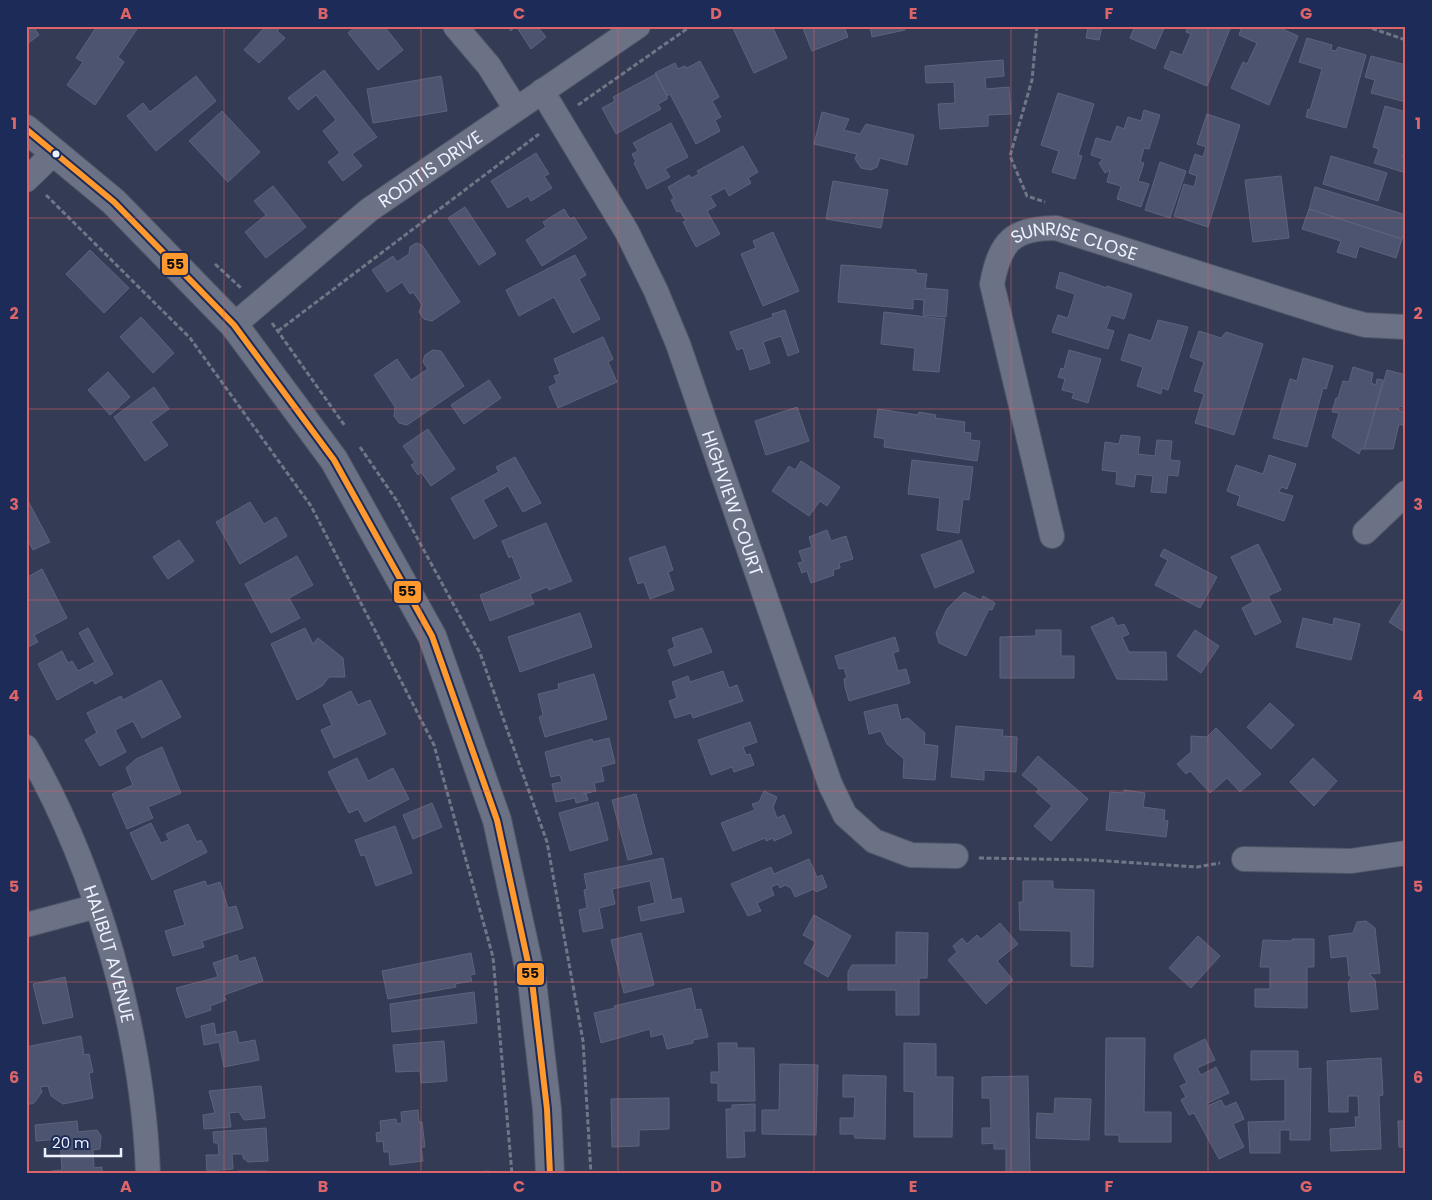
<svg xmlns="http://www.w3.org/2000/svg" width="1432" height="1200" font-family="Poppins,sans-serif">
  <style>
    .building { fill: #4c5470; stroke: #5d6379 }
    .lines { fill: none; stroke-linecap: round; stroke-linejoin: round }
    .minor-casing { stroke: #515668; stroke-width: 26 }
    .tertiary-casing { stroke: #515668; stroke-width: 30 }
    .path { stroke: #707686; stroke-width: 3; stroke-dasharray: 5 2.5; stroke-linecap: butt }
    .minor { stroke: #6b7285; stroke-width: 24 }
    .tertiary { stroke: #6b7285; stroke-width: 28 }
    .bus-1-casing { stroke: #1c2b57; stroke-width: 10 }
    .bus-1 { stroke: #ff982d; stroke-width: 6 }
    .grid { fill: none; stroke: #dd6468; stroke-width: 1; stroke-opacity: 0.55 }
    .bus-dot { fill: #edf1fd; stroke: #1c2b57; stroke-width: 2 }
    .labels { text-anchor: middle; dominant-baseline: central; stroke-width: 4; stroke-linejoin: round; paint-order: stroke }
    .street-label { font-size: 18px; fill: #edf1fd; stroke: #1c2b57 }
    .line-badge { stroke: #1c2b57; stroke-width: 2 }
    .pale-badge-label { font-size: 14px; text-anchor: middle; font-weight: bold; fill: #111 }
    .neatline { fill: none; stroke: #dd6468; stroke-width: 2 }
    .grid-label { font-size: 16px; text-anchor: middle; font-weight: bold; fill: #dd6468 }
  </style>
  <rect width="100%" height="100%" fill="#343c55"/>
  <!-- building -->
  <path class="building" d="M26 26H33L39 35 26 45Z
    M97 26H133L137 29 118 57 124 62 95 105 67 85 83 62 76 58Z
    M266 26H282L277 31 285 38 259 63 244 50Z
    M356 26H384L403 50 378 70 348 33Z
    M507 26H537L546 37 531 49 516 26 511 31Z
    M732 26H772L787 58 754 73Z
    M802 26H844L848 37 812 51Z
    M870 26H904L905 30 872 37Z
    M1079 26H1102L1099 40 1086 38 1088 28Z
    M1135 26H1165L1155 49 1130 38Z
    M1188 26H1231L1207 86 1164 68 1171 51 1182 55 1191 34 1186 32Z
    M1242 26H1276L1298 36 1269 105 1231 88 1243 62 1247 64 1257 43 1239 35Z
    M1307 38 1332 45 1331 50 1336 51 1338 47 1366 55 1346 128 1306 117 1308 109 1310 110 1322 69 1299 62Z
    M1371 56 1406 65V102L1371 93 1375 80 1365 77Z
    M1003 60 1004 76 985 78 986 89 1009 87 1011 114 988 115V126L940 129 938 104 955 103 954 82 926 83 925 66Z
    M700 61 719 97 712 101 721 117 715 120 720 131 696 144 670 94 667 96 655 73 675 63 678 69 685 66 687 68Z
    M324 70 377 137 352 154 362 166 343 181 328 162 340 153 323 131 336 120 316 95 298 110 288 98Z
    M656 74 667 96V99L658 104 661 109 616 134 602 108 615 101 613 97Z
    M196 76 216 101 156 151 127 116 143 103 150 112Z
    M441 76 447 111 373 123 367 89Z
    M1058 93 1094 104 1078 155 1082 156 1075 179 1052 172 1059 151 1041 145Z
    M1385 106 1406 112V145L1402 157 1406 158V173L1374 163 1379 149 1373 147Z
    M1144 110 1160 115 1149 149 1144 148 1140 162 1144 163 1138 181 1149 184 1141 207 1117 199 1121 186 1107 182 1110 170 1105 173 1099 163 1103 159 1091 155 1096 138 1111 142 1117 126 1124 129 1128 117 1141 121Z
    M222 111 260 152 228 182 189 141Z
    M822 112 849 119 844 130 860 134 866 124 914 135 907 165 880 158 877 167 871 170 861 168 855 159 857 154 814 144Z
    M1207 114 1240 125 1208 227 1174 216 1184 184 1194 187 1197 176 1189 173 1195 154 1203 157 1206 147 1197 144Z
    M671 123 688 157 665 169 670 177 647 189 634 163 636 162 632 154 638 151 633 143Z
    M743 146 758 172 748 178 751 183 729 196 725 188 710 196 716 206 707 211 720 234 696 247 683 222 686 221 680 211 677 212 671 200 674 198 668 187 689 175 691 178 699 174 697 171Z
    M536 153 549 174 544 176 552 188 531 201 528 196 508 208 491 181Z
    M1331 156 1387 173 1378 201 1323 184Z
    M1160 162 1186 171 1170 218 1145 210Z
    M1281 176 1289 238 1253 242 1245 180Z
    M833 181 888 190 881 228 826 219Z
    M273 186 306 227 266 258 245 232 266 215 254 201Z
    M1315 187 1406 215V227L1402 239 1309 209Z
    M465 207 496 254 479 265 448 218Z
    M564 209 570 219 574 217 587 238 542 266 526 240 546 227 543 222Z
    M1309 209 1402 239 1396 258 1359 246 1356 258 1337 252 1341 241 1302 229Z
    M773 232 799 291 763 306 741 254 756 248 753 241Z
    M416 243 422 245 460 302 432 321 424 319 419 312 422 305 413 292 410 294 402 282 387 292 372 270 393 256 397 262 409 254 410 247Z
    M90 250 129 288 104 313 66 274Z
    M575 255 586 275 579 279 600 319 573 333 554 297 519 316 506 290Z
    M841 265 916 270V273L927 274 925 288 948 290 946 317 923 315 924 300 913 299V309L838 302Z
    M1060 272 1107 288V286L1132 294 1124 319 1111 315 1106 329 1114 331 1108 349 1052 332 1058 315 1068 318 1075 294 1056 288Z
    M785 310 799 352 788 356 781 336 763 342 770 363 750 370 743 348 737 350 730 332 773 317 772 314Z
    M884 312 945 319 939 372 913 370 915 348 881 344Z
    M141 317 174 353 153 373 120 337Z
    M1158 320 1188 327 1168 390 1162 388 1161 394 1137 386 1143 367 1121 360 1129 334 1151 341Z
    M1199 331 1221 338 1226 332 1263 344 1234 435 1195 423 1204 394 1194 391 1204 362 1190 357Z
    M603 337 613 359 608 362 617 382 558 408 549 387 557 383 554 376 560 374 554 359Z
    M433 350 441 351 464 386 407 425 399 423 394 416 395 407 374 375 397 359 411 380 428 369 423 362 425 355Z
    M1069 350 1101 359 1088 403 1072 398 1074 393 1062 390 1065 379 1058 377 1061 368 1064 369Z
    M1303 358 1333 366 1326 389 1323 388 1307 447 1273 438 1290 379 1297 381Z
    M1353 367 1373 373 1371 383 1376 385 1377 379 1383 380 1364 449H1361L1359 454 1332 437 1339 413 1332 412 1336 398H1338L1343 381 1349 382Z
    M1387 370 1406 375V408L1399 406 1398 410 1406 413V426L1399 424 1393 449H1364Z
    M108 372 130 397 110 415 88 390Z
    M489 380 501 398 464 424 451 405Z
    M154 387 169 409 151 422 168 445 145 461 114 417Z
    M797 407 809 441 766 455 755 421Z
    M878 409 918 415 919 412 936 415 935 418 965 422 964 432 971 433 970 440 980 441 977 461 884 447 885 439 874 437Z
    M428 429 455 469 431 486 421 472 418 475 411 465 415 463 403 446Z
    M1121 435 1140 437 1138 454 1155 456 1157 440 1172 441 1170 460 1180 461 1178 476 1168 475 1166 493 1151 492 1153 476 1136 474 1134 487 1116 484 1117 472 1102 470 1105 442 1119 444Z
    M1269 455 1296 464 1287 489 1281 487 1279 492 1293 496 1284 521 1237 505 1240 496 1227 491 1236 465 1263 474Z
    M515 457 541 503 523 512 508 486 483 500 497 526 474 539 451 498 499 472 496 467Z
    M912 460 973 467 969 500 963 499 959 533 937 530 940 498 908 494Z
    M801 461 840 487 827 506 820 501 809 516 772 491 789 466 795 470Z
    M28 501 50 542 33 550 26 537V502Z
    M250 502 264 524 276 517 287 536 240 564 216 522Z
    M546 523 572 581 549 590 547 587 530 594 534 604 490 621 480 595 521 579 512 556 509 558 502 541Z
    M827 530 831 541 846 536 853 559 839 563 840 568 833 570 834 575 811 583 807 571 802 573 798 563 803 562 799 551 812 547 809 537Z
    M179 540 194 561 168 579 153 557Z
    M961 540 974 572 935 588 921 555Z
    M1258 544 1281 590 1268 596 1281 622 1255 635 1242 608 1253 602 1231 557Z
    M665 546 673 570 668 572 674 590 650 599 644 582 638 584 629 558Z
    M1164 549 1217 577 1200 608 1155 585 1168 560 1160 556Z
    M297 556 313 585 289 598 300 618 271 633 245 584Z
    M42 569 67 618 34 635 38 642 26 648V578Z
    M964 592 981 600 983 596 995 603 992 610 989 609 966 656 939 643 936 633 947 609Z
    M1406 595V633L1389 622Z
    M580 613 592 647 520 672 508 637Z
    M1113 617 1117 626 1124 624 1129 634 1122 637 1129 652H1166L1167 680 1117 679 1091 627Z
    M1303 618 1333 625 1334 618 1360 624 1351 660 1296 647Z
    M88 628 113 674 95 684 93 680 57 700 38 664 62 651 68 663 72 661 78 671 95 662 79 633Z
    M305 628 313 644 318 638 343 658 345 677H329L322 686 297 700 271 644Z
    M702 628 712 652 674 666 668 650 675 647 672 638Z
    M1036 630H1061V656H1074V678H1000V637L1036 636Z
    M1195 630 1219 646 1201 673 1177 656Z
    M895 637 899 651 893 653 898 671 906 669 910 683 849 701 845 687 844 679 847 678 844 668 839 669 835 656Z
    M723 671 729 688 737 685 743 701 693 718 691 713 675 718 669 701 677 698 672 682 688 676 690 682Z
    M594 674 607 719 545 737 539 717 543 715 538 694 559 689 558 684Z
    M161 680 181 717 142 738 133 721 115 730 126 752 100 766 85 740 97 733 87 713 121 696 123 700Z
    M351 691 358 705 370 700 386 734 334 758 321 730 332 725 323 705Z
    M1270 703 1294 725 1271 749 1247 727Z
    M897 704 901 720 908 718 925 733 924 744 938 746 935 780 903 778 904 759 887 744 881 731 869 734 864 712Z
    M750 722 757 742 743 747 746 755 750 754 754 765 734 772 732 767 711 775 698 740Z
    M956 726 1003 730 1002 736 1017 737 1016 772 984 770V780L951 777Z
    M1216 728 1261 774 1240 792 1227 778 1210 793 1190 771 1186 774 1177 764 1191 752V736L1207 737Z
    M609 738 615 763 601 767 604 781 594 783 596 791 583 794H586L588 800 576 803 575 798 556 802 552 784 562 782 560 775 551 777 545 752 592 739 593 742Z
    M162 747 181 793 148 807 153 818 127 829 112 794 133 785 126 768 136 759Z
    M1038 756 1088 799 1051 841 1034 826 1052 806 1036 792 1039 789 1022 775Z
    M357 758 368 781 393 768 409 799 365 822 358 809 349 813 328 772Z
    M1313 758 1337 781 1314 806 1290 782Z
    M1124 790 1145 793 1143 807 1165 810 1164 820 1168 821 1166 837 1106 830 1110 792 1124 793Z
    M764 791 777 797 773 807 777 818 784 815 792 833 774 841 773 838 766 841 765 838 733 851 721 823 755 810 752 804 759 802Z
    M636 794 652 854 628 860 612 800Z
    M598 802 608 840 570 851 559 813Z
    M432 803 442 827 413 839 403 815Z
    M151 823 161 843 169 840 166 834 188 824 197 842 201 840 207 852 152 880 130 833Z
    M395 826 412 873 376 886 365 855 361 856 355 840Z
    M663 858 672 900 681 898 684 912 641 921 638 907 655 903 650 881 612 889 615 904 599 908 603 928 583 932 579 910 587 908 584 890 587 889 584 874Z
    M809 859 817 877 822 875 827 887 816 892 814 889 795 897 791 888 785 885 780 888 778 884 771 887 774 895 757 903 761 911 748 916 731 884 771 867 774 874Z
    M205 881 207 886 220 882 228 908 236 906 243 928 202 941 204 947 173 956 165 931 185 925 174 891Z
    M1023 881H1053V889L1094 890 1093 967 1071 966V931L1020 930 1019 902H1023Z
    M814 915 851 936 828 977 804 963 816 942 803 935Z
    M1366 921 1375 928 1380 973 1369 974 1375 980 1378 1009 1351 1012 1348 983 1352 976H1349L1347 956 1331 958 1329 936 1353 933 1357 922Z
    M1000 923 1018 944 997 961 1013 980 986 1004 948 960 957 952 953 946 962 938 967 944 977 935 981 939Z
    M896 932 928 933 927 978H919V1015H896V990H848V972L852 965H896Z
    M641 933 654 985 624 993 611 940Z
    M1198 936 1220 956 1191 988 1169 968Z
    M1292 939H1314V967H1307V1008L1255 1007V989H1270V967H1260L1263 940 1292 941Z
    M471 953 475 974 470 975 472 981 455 984 456 987 388 999 382 971Z
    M237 955 239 962 255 957 263 981 224 995 226 1000 210 1006 211 1010 186 1018 176 988 218 977 213 963Z
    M65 977 73 1017 43 1024 33 984Z
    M691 988 696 1010 701 1009 708 1037 693 1040V1043L667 1049 663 1034 651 1037 650 1029 601 1043 594 1013 615 1008 614 1006Z
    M474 992 477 1023 392 1032 390 1004Z
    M214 1023 216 1035 236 1031 239 1043 255 1040 259 1060 224 1067 219 1042 204 1045 201 1026Z
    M81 1036 84 1055 89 1054 93 1072 89 1073 93 1098 63 1104 51 1096 48 1086 40 1087 42 1092 34 1103 26 1105V1047Z
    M1106 1038H1145L1144 1112H1171V1142H1119V1135H1105Z
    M1205 1039 1215 1060 1197 1068 1201 1075 1216 1067 1229 1093 1206 1104 1207 1106 1221 1100 1225 1107 1236 1102 1244 1119 1233 1124 1244 1147 1219 1159 1194 1113 1189 1115 1181 1100 1186 1097 1180 1086 1187 1083 1174 1058 1175 1054Z
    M444 1041 447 1081 421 1083 420 1071 396 1072 393 1045Z
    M718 1043H737V1048H754L755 1101H718V1083H711V1072H719Z
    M904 1043 936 1044V1077H953L952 1137H914V1092L904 1091Z
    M1251 1051H1298V1069L1311 1068 1310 1140H1290V1130H1280V1153H1250L1248 1122 1285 1121V1079L1251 1080Z
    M1381 1058 1383 1095 1379 1096 1381 1149 1331 1151 1330 1129 1356 1127 1355 1117H1359L1358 1096H1348V1112H1329L1327 1061Z
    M780 1064 818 1065 816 1135 762 1134V1110H779Z
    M843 1075 886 1076 885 1139 855 1138 854 1134H840V1118H854L855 1097H843Z
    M1028 1076 1030 1174H1006V1149H994V1143L982 1144V1128H991L990 1098H982V1077Z
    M261 1086 265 1118 244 1120 239 1112 229 1113 231 1127 204 1129 203 1115 215 1113 209 1091Z
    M669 1098V1129L639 1130V1146L612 1147 611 1099Z
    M1055 1098 1091 1099 1089 1140 1036 1138 1037 1113 1054 1114Z
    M755 1104V1131H744L745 1157 727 1158 726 1109H732V1105Z
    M418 1110 419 1122H422L425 1147H421L423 1161 390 1165 389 1152H384L383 1141 377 1142 376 1133 381 1132 380 1121 396 1119 397 1124 402 1123 401 1112Z
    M77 1121 78 1132 97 1130 101 1136 100 1149 93 1150 94 1168 102 1167V1174H52V1171L62 1170 60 1139 36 1141 35 1125Z
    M1398 1121H1406V1147H1399Z
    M266 1128 268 1161 248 1162 243 1158V1154H232L233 1169 207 1171 206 1155H219L218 1143H214L213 1132Z
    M241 1171H267L268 1174H214Z
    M489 1171 490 1174H468V1173Z"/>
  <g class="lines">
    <!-- minor casing -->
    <g class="minor-casing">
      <g id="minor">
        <path d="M455 26 489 66 516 109"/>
        <path id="s1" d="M542 91 627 232 656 291 678 344 830 784 845 815 874 841 911 855 956 856"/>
        <path d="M26 180 55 152"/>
        <path id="s2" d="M234 325 369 210 638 26"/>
        <path d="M1365 532 1406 493"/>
        <path id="s3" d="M1052 536 992 284C1000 242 1012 228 1056 228L1339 318 1365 325 1406 327"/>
        <path id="s4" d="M26 747C97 869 143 1033 148 1174"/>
        <path d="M1244 859 1351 861 1406 853"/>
        <path d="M26 925 97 906"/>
      </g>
    </g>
    <!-- tertiary casing -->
    <g class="tertiary-casing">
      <path id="tertiary" d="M26 129 114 202 234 325 334 460 432 636 497 820 532 981 547 1109 550 1174"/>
    </g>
    <!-- path -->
    <path class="path" d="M1037 26 1032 80 1010 156 1027 196 1045 202
      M1365 26 1406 40
      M578 105 691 26
      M46 195 190 338 311 506 434 745 493 957 512 1174
      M215 264 241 288
      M272 323 345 426
      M278 331 539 134
      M360 447 397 501 480 653 547 842 583 1041 591 1174
      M979 858 1093 860 1197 867 1220 863"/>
    <!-- minor -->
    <use href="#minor" class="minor"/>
    <!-- tertiary -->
    <use href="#tertiary" class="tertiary"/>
    <!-- bus-1 casing -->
    <g class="bus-1-casing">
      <path id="bus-1" d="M26 129 114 202 234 325 334 460 432 636 497 820 532 981 547 1109 550 1174"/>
    </g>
    <!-- bus-1 -->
    <use href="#bus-1" class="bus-1"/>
  </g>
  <!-- grid -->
  <path class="grid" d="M224 26V1174M421 26V1174M618 26V1174M814 26V1174M1011 26V1174M1208 26V1174M26 218H1406M26 409H1406M26 600H1406M26 791H1406M26 982H1406"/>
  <!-- markers -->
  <circle class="bus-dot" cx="56" cy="154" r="4.5"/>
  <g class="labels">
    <!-- street labels -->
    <g class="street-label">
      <text stroke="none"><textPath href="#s2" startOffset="251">RODITIS DRIVE</textPath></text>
      <text stroke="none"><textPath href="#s3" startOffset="375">SUNRISE CLOSE</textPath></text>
      <text stroke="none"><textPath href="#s1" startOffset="456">HIGHVIEW COURT</textPath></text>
      <text stroke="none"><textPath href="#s4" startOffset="224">HALIBUT AVENUE</textPath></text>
    </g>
  </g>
  <g class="line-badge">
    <rect x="161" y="252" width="28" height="24" rx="5" fill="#ff982d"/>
    <rect x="393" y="580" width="29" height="24" rx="5" fill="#ff982d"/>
    <rect x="516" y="962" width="29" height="24" rx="5" fill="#ff982d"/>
  </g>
  <g class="pale-badge-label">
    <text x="175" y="269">55</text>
    <text x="407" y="596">55</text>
    <text x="530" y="978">55</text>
  </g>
  <!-- border -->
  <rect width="1432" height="1200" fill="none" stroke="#1c2b57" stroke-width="55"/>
  <!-- scale -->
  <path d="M45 1148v8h76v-8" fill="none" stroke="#edf1fd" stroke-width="2.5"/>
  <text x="52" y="1148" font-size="15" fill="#edf1fd" stroke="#1c2b57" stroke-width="4" paint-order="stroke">20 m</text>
  <rect x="28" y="28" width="1376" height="1144" class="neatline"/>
  <g class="grid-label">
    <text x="126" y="19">A</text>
    <text x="323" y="19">B</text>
    <text x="519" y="19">C</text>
    <text x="716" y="19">D</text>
    <text x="913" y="19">E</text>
    <text x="1109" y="19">F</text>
    <text x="1306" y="19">G</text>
    <text x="14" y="129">1</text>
    <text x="1418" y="129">1</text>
    <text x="14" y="319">2</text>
    <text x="1418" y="319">2</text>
    <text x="14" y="510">3</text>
    <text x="1418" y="510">3</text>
    <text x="14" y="701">4</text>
    <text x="1418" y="701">4</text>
    <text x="14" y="892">5</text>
    <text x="1418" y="892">5</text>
    <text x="14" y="1083">6</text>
    <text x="1418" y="1083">6</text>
    <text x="126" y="1192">A</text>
    <text x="323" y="1192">B</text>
    <text x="519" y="1192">C</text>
    <text x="716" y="1192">D</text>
    <text x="913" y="1192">E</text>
    <text x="1109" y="1192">F</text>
    <text x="1306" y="1192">G</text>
  </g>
</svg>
